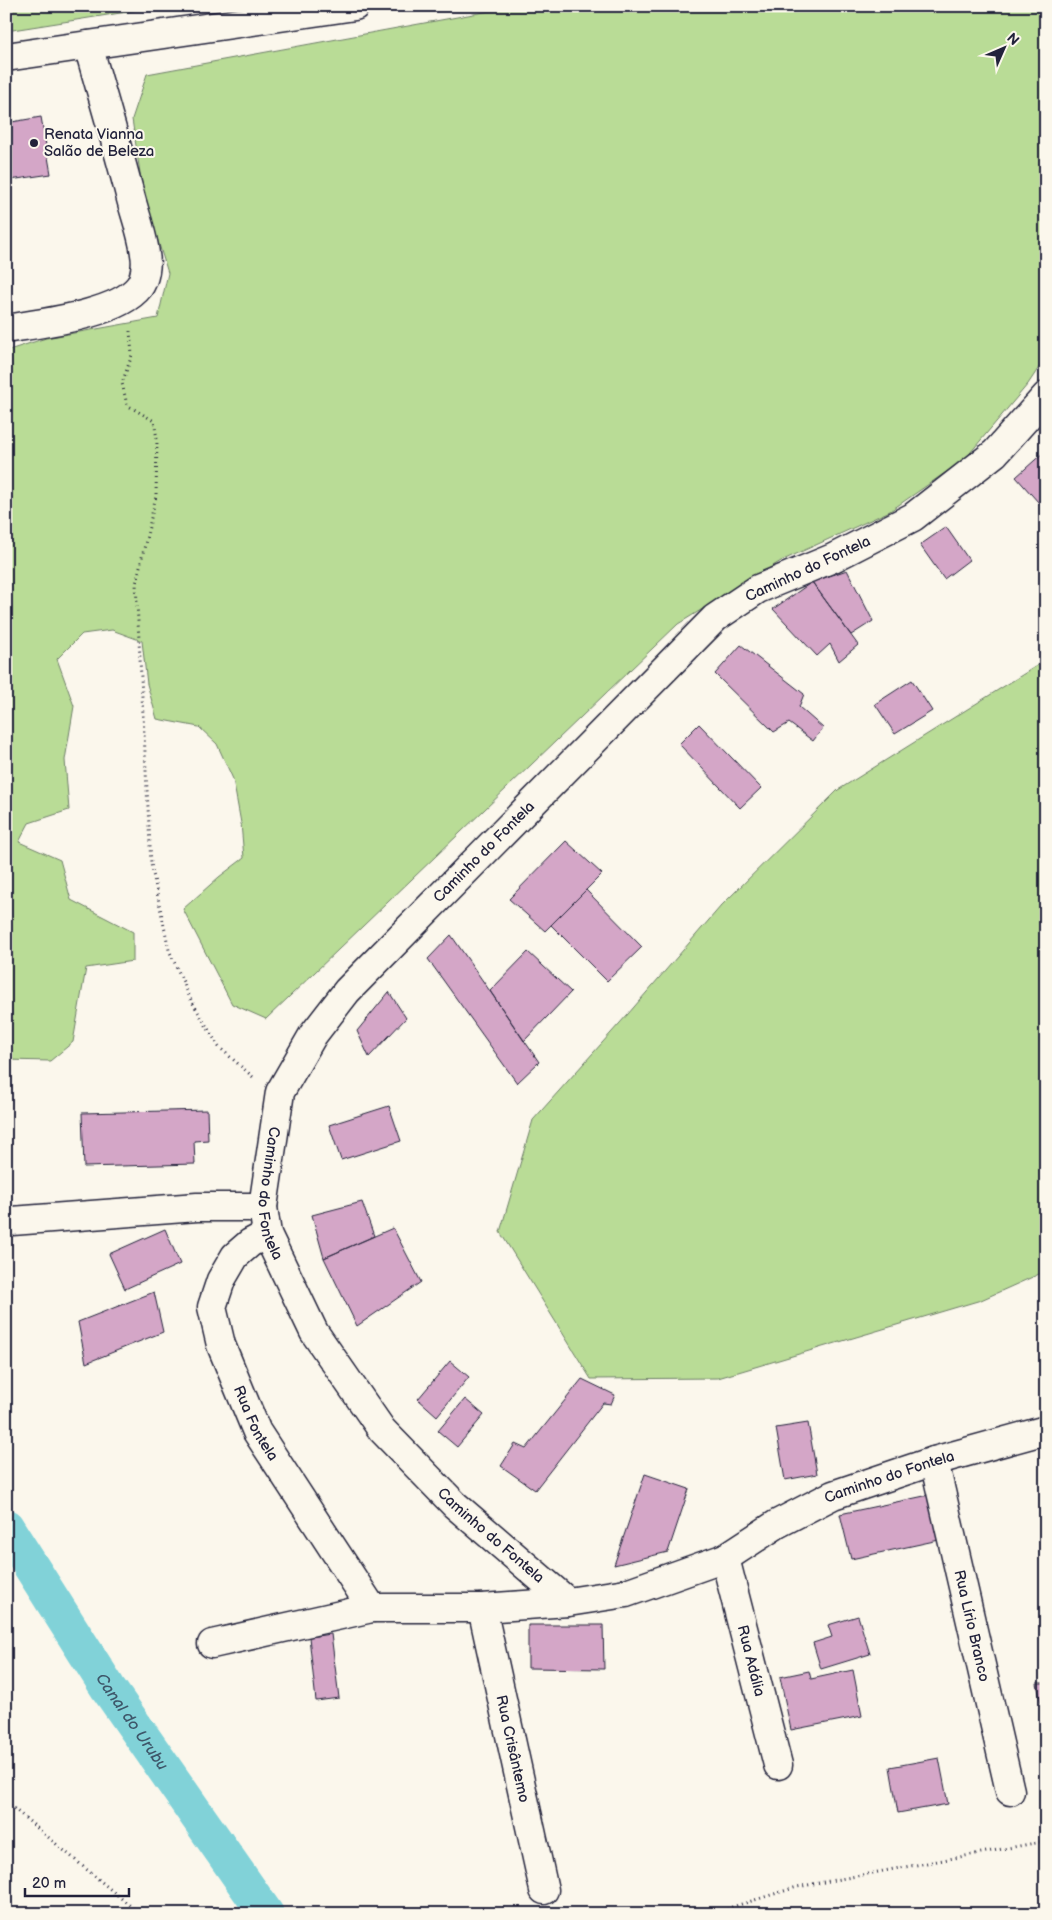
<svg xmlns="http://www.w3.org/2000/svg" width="1052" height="1920" font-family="'Balsamiq Sans',sans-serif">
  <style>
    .green { fill: #b9dc96; stroke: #6e7f68 }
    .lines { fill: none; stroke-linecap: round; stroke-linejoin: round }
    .canal { stroke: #81d2d8; stroke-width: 36 }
    .building { fill: #d4a6c7; stroke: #22223b }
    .minor-casing { stroke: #22223b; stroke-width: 31 }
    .tertiary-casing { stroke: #22223b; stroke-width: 31 }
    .path { stroke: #22223b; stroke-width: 3; stroke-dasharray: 1 4; stroke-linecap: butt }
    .minor { stroke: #fbf7ec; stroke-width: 28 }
    .tertiary { stroke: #fbf7ec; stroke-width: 28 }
    .poi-dot { fill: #22223b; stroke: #fbf7ec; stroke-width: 2 }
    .labels { text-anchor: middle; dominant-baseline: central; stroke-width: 4; stroke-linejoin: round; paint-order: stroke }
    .poi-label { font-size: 15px; fill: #22223b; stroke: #fbf7ec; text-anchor: start }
    .street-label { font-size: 15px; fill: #22223b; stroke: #fbf7ec }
    .water-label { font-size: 16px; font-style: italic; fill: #3e576a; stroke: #fbf7ec }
  </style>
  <rect width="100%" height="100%" fill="#fbf7ec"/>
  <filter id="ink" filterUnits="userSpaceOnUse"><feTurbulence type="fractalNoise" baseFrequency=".02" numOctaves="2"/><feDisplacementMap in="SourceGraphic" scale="10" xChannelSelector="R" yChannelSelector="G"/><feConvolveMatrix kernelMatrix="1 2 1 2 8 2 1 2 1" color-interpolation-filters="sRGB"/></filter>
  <g filter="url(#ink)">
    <!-- green -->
    <path class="green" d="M6 6H165L6 31Z
      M517 6H1046V357L1028 384 965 459 890 511 781 561 678 624 266 1019 232 1004 183 909 219 877 244 858 241 823 233 779 217 744 199 727 157 719 147 684 142 641 112 630 82 634 57 659 74 706 65 760 69 810 29 823 19 842 60 860 71 900 133 932V961L86 968 73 1042 50 1061 6 1060V351L46 338 158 318 168 273 143 193 132 119 147 74Z
      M1046 660V1271L981 1300 718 1378 591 1379 500 1232 533 1120 628 1014 721 906 838 790Z"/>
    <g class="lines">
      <!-- canal -->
      <path class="canal" id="s1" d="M6 1527 108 1688 266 1914"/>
    </g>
    <!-- building -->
    <path class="building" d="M41 117 51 174 10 180 6 156V123Z
      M1044 452 1046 455V511L1016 477Z
      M946 527 969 560 944 579 920 545Z
      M847 570 873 621 851 635 812 582Z
      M812 582 858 645 839 661 830 644 817 656 773 609Z
      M741 645 804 694 799 707 823 728 813 741 789 723 774 732 715 674Z
      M912 680 932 711 895 734 875 704Z
      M699 724 761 788 740 808 679 744Z
      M566 841 602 874 545 931 509 899Z
      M586 890 642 947 607 981 551 925Z
      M451 935 539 1062 517 1083 428 959Z
      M528 952 571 992 524 1041 490 991Z
      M389 992 406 1018 369 1057 357 1031Z
      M389 1106 401 1141 341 1160 329 1125Z
      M207 1110 208 1140 194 1141 195 1164 84 1167 82 1113Z
      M362 1202 374 1236 324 1258 312 1215Z
      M393 1228 421 1282 357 1326 324 1258Z
      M165 1229 180 1264 125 1289 109 1254Z
      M154 1292 163 1332 86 1363 78 1322Z
      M450 1361 469 1377 437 1416 418 1399Z
      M582 1379 615 1395 611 1404 603 1403 535 1490 501 1466 515 1444 526 1449Z
      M465 1399 484 1415 457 1447 438 1431Z
      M808 1423 817 1474 785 1480 776 1428Z
      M645 1474 689 1489 668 1552 614 1565Z
      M929 1495 939 1540 851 1559 840 1514Z
      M858 1616 870 1654 821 1669 813 1643 832 1637 828 1625Z
      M528 1625H603L604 1669 528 1668Z
      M331 1634 339 1698 316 1701 309 1637Z
      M853 1670 862 1716 791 1730 780 1677 809 1671 811 1679Z
      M1037 1683H1046V1730Z
      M939 1758 948 1804 898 1813 890 1767Z"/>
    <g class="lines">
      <!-- minor casing -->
      <g class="minor-casing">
        <g id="minor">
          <path d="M6 329C40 323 117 315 139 287 145 279 147 264 145 254 143 235 135 215 130 195 117 145 102 95 88 45"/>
          <path id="s2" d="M1046 396 995 453 913 517 833 558 758 589 715 618 347 991 313 1035 280 1092 263 1207 267 1234 314 1332 382 1430 455 1505 568 1602 626 1593 725 1558 777 1524 833 1495 934 1461 1046 1430"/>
          <path d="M12 1221 197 1207H263"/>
          <path id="s3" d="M267 1234 250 1243 235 1256 221 1280 212 1307 221 1345 257 1432 372 1608"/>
          <path id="s4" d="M934 1461 1010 1791"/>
          <path id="s5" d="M725 1558 778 1765"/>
          <path id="s6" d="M482 1608 544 1890"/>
          <path d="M212 1644 372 1608H482L568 1602"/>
        </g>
      </g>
      <!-- tertiary casing -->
      <g class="tertiary-casing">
        <path id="tertiary" d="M6 57 355 6"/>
      </g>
      <!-- path -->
      <path class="path" d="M130 331 132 355 122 383 127 405 154 421 157 439 156 496 136 584 151 864 169 950 191 1000 219 1047 253 1077
        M6 1802 134 1909 137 1914
        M718 1914 732 1907 797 1887 1046 1841"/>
      <!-- minor -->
      <use href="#minor" class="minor"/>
      <!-- tertiary -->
      <use href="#tertiary" class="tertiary"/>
    </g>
  </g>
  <!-- markers -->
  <circle class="poi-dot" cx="34" cy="143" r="5"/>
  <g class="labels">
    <!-- poi labels -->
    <g class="poi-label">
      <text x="44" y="134">Renata Vianna<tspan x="44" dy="17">Salão de Beleza</tspan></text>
    </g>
    <!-- street labels -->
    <g class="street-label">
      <text transform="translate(808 569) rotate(-25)">Caminho do Fontela</text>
      <text transform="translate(484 852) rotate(-45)">Caminho do Fontela</text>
      <text stroke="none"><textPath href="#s2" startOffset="1152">Caminho do Fontela</textPath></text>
      <text stroke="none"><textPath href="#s3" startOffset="220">Rua Fontela</textPath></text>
      <text stroke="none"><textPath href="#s2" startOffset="2022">Caminho do Fontela</textPath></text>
      <text stroke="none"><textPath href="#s2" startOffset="1572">Caminho do Fontela</textPath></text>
      <text stroke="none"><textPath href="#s4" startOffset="169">Rua Lírio Branco</textPath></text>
      <text stroke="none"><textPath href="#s5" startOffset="106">Rua Adália</textPath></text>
      <text stroke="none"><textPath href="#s6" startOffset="144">Rua Crisântemo</textPath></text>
    </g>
    <!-- water labels -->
    <g class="water-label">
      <text stroke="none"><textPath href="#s1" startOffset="232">Canal do Urubu</textPath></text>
    </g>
  </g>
  <!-- margin -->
  <rect width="1052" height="1920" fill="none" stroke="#fbf7ec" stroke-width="25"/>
  <rect x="12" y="12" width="1027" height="1895" fill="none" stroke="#22223b" stroke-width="2" filter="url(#ink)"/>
  <!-- north arrow -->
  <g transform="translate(1004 48) rotate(45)" stroke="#fbf7ec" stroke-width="4" paint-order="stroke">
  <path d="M0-4L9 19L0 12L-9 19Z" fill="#22223b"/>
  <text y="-8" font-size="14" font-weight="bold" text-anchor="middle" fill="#22223b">N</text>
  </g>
  <!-- scale -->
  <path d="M25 1888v8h104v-8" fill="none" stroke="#22223b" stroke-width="2.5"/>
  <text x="32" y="1888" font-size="15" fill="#22223b" stroke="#fbf7ec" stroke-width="4" paint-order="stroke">20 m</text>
</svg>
